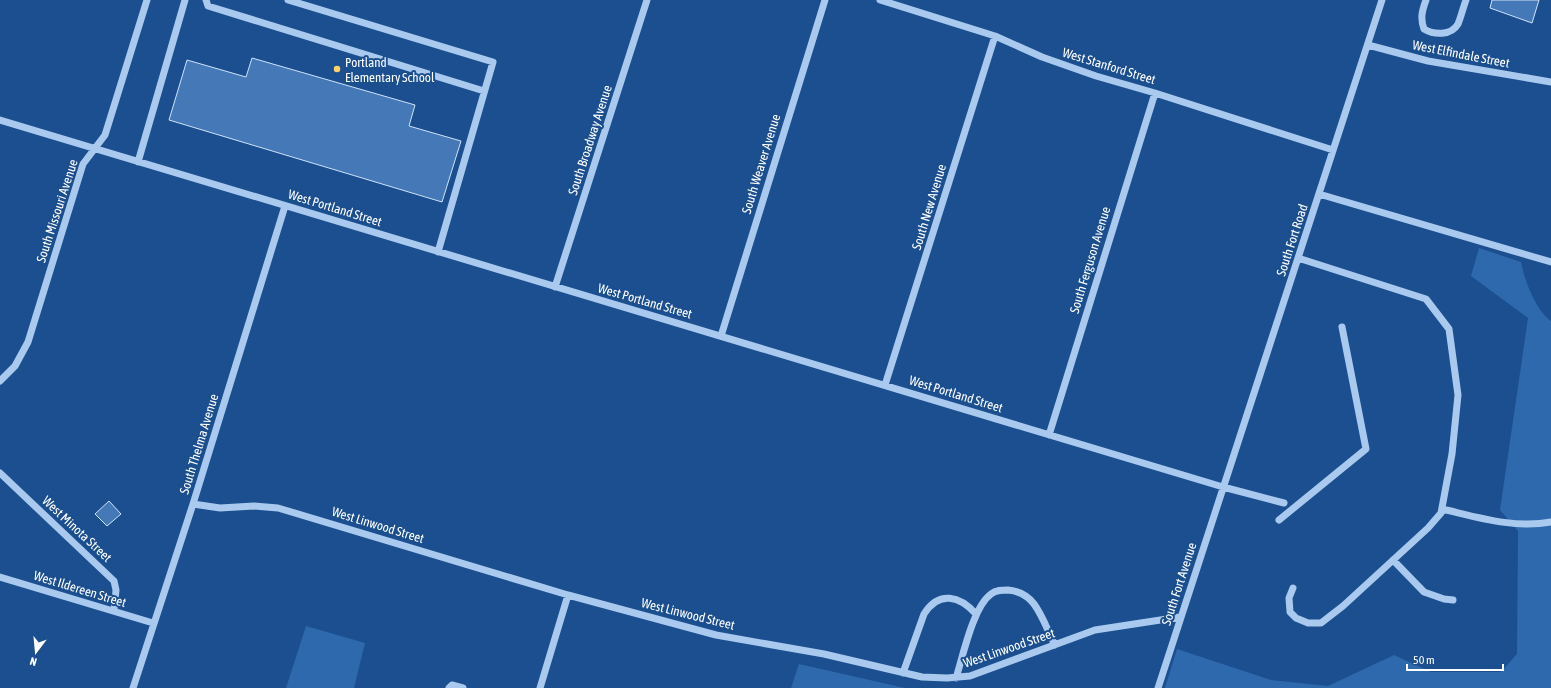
<svg xmlns="http://www.w3.org/2000/svg" width="1551" height="688" font-family="'Asap Condensed',sans-serif">
  <style>
    .green { fill: #2e69ad }
    .building { fill: #4478b7; stroke: #cfe3fa }
    .lines { fill: none; stroke-linecap: round; stroke-linejoin: round }
    .minor { stroke: #a9c9ee; stroke-width: 7 }
    .poi-dot { fill: #ffd166; stroke: #1b4f8f; stroke-width: 1.5 }
    .labels { text-anchor: middle; dominant-baseline: central; stroke-width: 4; stroke-linejoin: round; paint-order: stroke }
    .street-label { font-size: 13px; fill: #fff; stroke: #1b4f8f }
    .poi-label { font-size: 13px; fill: #fff; stroke: #1b4f8f; text-anchor: start }
  </style>
  <rect width="100%" height="100%" fill="#1b4f8f"/>
  <!-- green -->
  <path class="green" d="M1479 248 1521 262C1524 279 1536 311 1551 321V688H1165L1177 649 1271 680 1328 686 1394 655 1431 672H1501L1517 654 1518 531 1500 510 1528 318 1471 276Z
    M306 626 365 643 354 688H286Z
    M799 664 905 688H791Z"/>
  <!-- building -->
  <path class="building" d="M1492 0H1539L1532 23 1490 8Z
    M252 58 415 105 409 126 461 141 442 202 169 120 187 60 246 77Z
    M109 501 121 514 107 526 95 514Z"/>
  <g class="lines">
    <!-- minor -->
    <path class="minor" d="M206 0 208 6 484 91
      M288 0 493 62 438 252
      M880 0 995 36 1042 57 1096 76 1155 93 1333 150
      M1426 0C1422 11 1420 18 1424 29 1434 35 1451 36 1458 24 1461 17 1463 8 1466 0
      M1368 45 1428 61 1551 82
      M0 120 1223 487 1284 503
      M138 162 185 0
      M1319 194 1551 262
      M555 287 647 0
      M721 336 825 0
      M0 381 15 366 28 342 83 164 105 135 147 0
      M885 385 995 36
      M1049 435 1155 93
      M0 473 114 581 116 590 114 611
      M193 504 220 508 254 506 278 508 568 595 716 635 824 654 922 677 947 678 970 676 1095 630 1180 617
      M1442 509C1477 517 1515 529 1551 522
      M1279 520 1366 449 1342 327
      M1393 560 1424 592 1444 599 1453 600
      M0 577 153 623
      M1293 588 1289 598 1290 612 1296 618 1308 623H1321L1343 606 1428 528 1441 513 1452 454 1458 395 1449 329 1426 299 1298 258
      M903 673 924 614C939 590 960 596 976 614
      M956 678C963 656 973 607 991 594 996 590 1002 590 1008 590 1019 591 1027 595 1034 604 1043 616 1048 632 1055 645
      M133 688 193 504 285 206
      M449 688 452 685 463 688
      M540 688 568 595
      M1158 688 1382 0"/>
  </g>
  <!-- markers -->
  <circle class="poi-dot" cx="337" cy="69" r="4"/>
  <g class="labels">
    <!-- street labels -->
    <g class="street-label">
      <text transform="translate(1461 54) rotate(11)">West Elfindale Street</text>
      <text transform="translate(1109 66) rotate(17)">West Stanford Street</text>
      <text transform="translate(590 140) rotate(-72)">South Broadway Avenue</text>
      <text transform="translate(761 164) rotate(-73)">South Weaver Avenue</text>
      <text transform="translate(929 207) rotate(-73)">South New Avenue</text>
      <text transform="translate(335 208) rotate(17)">West Portland Street</text>
      <text transform="translate(57 211) rotate(-72)">South Missouri Avenue</text>
      <text transform="translate(1292 240) rotate(-72)">South Fort Road</text>
      <text transform="translate(1090 260) rotate(-73)">South Ferguson Avenue</text>
      <text transform="translate(645 301) rotate(16)">West Portland Street</text>
      <text transform="translate(956 394) rotate(17)">West Portland Street</text>
      <text transform="translate(199 444) rotate(-73)">South Thelma Avenue</text>
      <text transform="translate(378 525) rotate(17)">West Linwood Street</text>
      <text transform="translate(77 529) rotate(43)">West Minota Street</text>
      <text transform="translate(1179 584) rotate(-72)">South Fort Avenue</text>
      <text transform="translate(80 589) rotate(17)">West Ildereen Street</text>
      <text transform="translate(688 614) rotate(14)">West Linwood Street</text>
      <text transform="translate(1009 648) rotate(-19)">West Linwood Street</text>
    </g>
    <!-- poi labels -->
    <g class="poi-label">
      <text x="345" y="62">Portland<tspan x="345" dy="15">Elementary School</tspan></text>
    </g>
  </g>
  <!-- north arrow -->
  <g transform="translate(36 652) rotate(196)" stroke="#1b4f8f" stroke-width="3" paint-order="stroke">
  <path d="M0-3L7 15L0 10L-7 15Z" fill="#ffffff"/>
  <text y="-6" font-size="11" font-weight="bold" text-anchor="middle" fill="#ffffff">N</text>
  </g>
  <!-- scale -->
  <path d="M1407 664v6h96v-6" fill="none" stroke="#ffffff" stroke-width="2"/>
  <text x="1413" y="664" font-size="12" fill="#ffffff" stroke="#1b4f8f" stroke-width="3" paint-order="stroke">50 m</text>
</svg>
